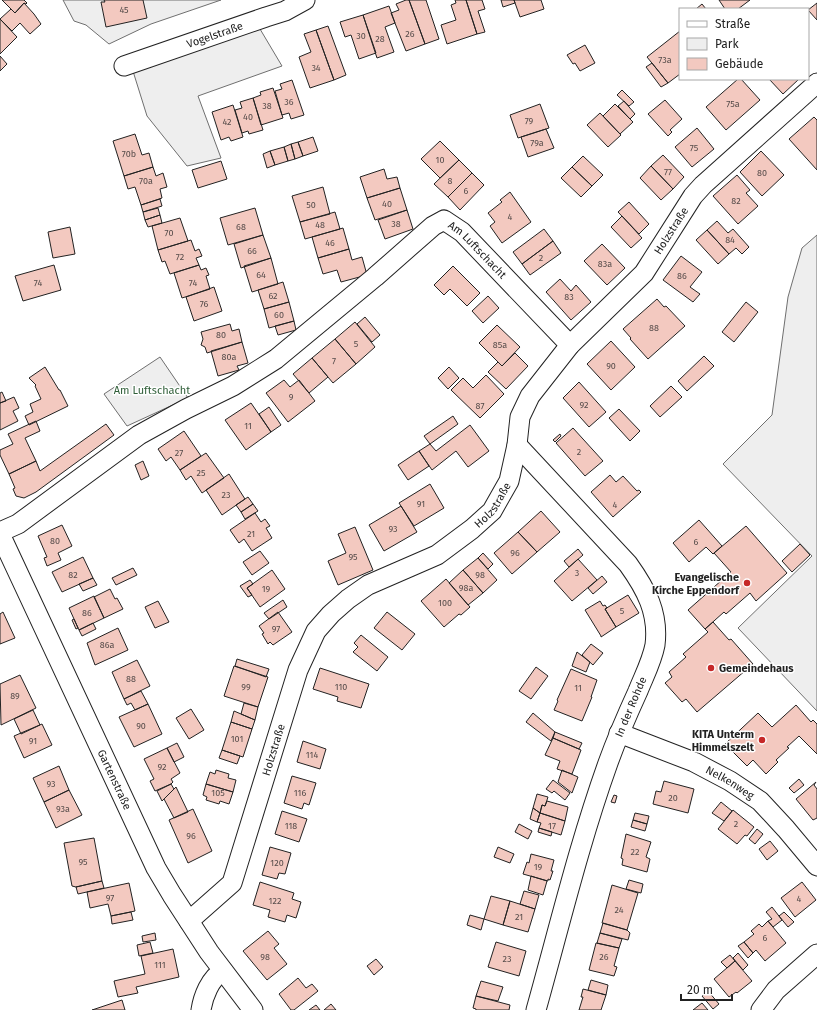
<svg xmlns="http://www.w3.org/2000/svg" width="817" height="1010" font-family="'Fira Sans',sans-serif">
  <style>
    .green { fill: #eee; stroke: #6f6f6f }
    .building { fill: #f3c9c0; stroke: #222 }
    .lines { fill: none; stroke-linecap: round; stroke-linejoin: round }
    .minor-casing { stroke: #222; stroke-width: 21 }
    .minor { stroke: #fff; stroke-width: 19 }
    .poi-dot { fill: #c62828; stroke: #fff; stroke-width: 1.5 }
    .labels { text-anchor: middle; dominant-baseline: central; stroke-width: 3; stroke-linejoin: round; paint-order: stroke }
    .number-label { font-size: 9px; fill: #564c4a }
    .street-label { font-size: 11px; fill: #222; stroke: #fff }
    .park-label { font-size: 11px; fill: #2f5e38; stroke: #fff }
    .poi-label { font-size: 11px; font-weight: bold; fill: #222; stroke: #fff; text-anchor: end }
  </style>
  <rect width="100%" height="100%" fill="#fff"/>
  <!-- green -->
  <path class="green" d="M63 0H221L151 24 109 44 86 25 74 21Z
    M260 29 282 66 198 96 221 158 187 166 147 116 132 68Z
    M817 235V711L738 628 812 556 723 464 772 415 788 297 802 248Z
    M160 357 188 398 127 426 104 394Z"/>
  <!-- building -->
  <path class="building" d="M2 0H24L27 3 26 4 24 3 15 13Z
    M104 0H143L147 18 106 27 101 2H105Z
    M406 0H409L425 44 406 51 391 13 399 10 396 4Z
    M409 0H426L439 39 425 44Z
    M455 0H466L477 34 447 44 441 25 456 20 451 5 456 3Z
    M466 0H482L485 9 478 11 485 32 477 34Z
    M501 0H514L515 3 503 7Z
    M514 0H541L544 9 520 17Z
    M719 0H750L738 9H725Z
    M24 3 34 14 41 24 30 34 20 23 12 31 0 19 11 9 15 13Z
    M817 3V20L808 10Z
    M702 4 706 9H696Z
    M389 6 395 23 385 27 394 52 377 58 363 15Z
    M363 15 376 53 359 59 351 35 345 37 340 22Z
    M0 19 17 37 0 54Z
    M328 26 346 75 334 80 316 30Z
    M316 30 334 80 310 88 299 57 311 52 304 34Z
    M680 31V74L668 83 647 57Z
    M585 45 595 63 580 71 575 63 573 64 567 55Z
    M0 56 7 64 0 71Z
    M652 63 668 83 661 87 646 67Z
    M738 79H741L760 100 726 130 706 107Z
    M769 79H799L783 94Z
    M292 80 304 115 291 119 289 113 282 115 275 91 282 89 280 84Z
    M273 88 283 118 261 125 253 98 261 95 260 92Z
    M622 90 634 102 629 106 617 95Z
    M253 98 263 130 249 134 248 131 242 133 235 110 242 108 240 102Z
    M665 100 682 119 670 130 672 132 668 136 648 114Z
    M624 101 635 114 630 119 618 106Z
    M540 104 549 128 518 138 510 115Z
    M615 104 633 122 620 134 603 116Z
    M233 105 243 137 231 141 229 137 221 140 212 112Z
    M600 113 621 135 608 147 587 125Z
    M814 117 817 120V170L789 139Z
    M697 128 714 149 692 167 675 147Z
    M546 129 554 148 528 157 521 137Z
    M135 134 142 155 149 153 153 167 124 176 113 141Z
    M313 137 318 151 303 156 298 142Z
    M440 141 459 160 440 178 421 159Z
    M298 142 303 156 295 159 291 144Z
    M291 144 295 159 288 161 284 147Z
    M284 147 288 161 275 165 270 151Z
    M270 151 275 165 267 168 263 154Z
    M761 151 784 175 762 196 740 172Z
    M663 155 684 177 673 189 651 166Z
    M583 156 603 175 592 186 572 167Z
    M459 160 472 173 448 197 434 184Z
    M221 161 227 179 198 188 192 170Z
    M651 166 673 189 661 200 640 178Z
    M153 167 156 176 163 173 167 187 160 189 162 198 141 205 135 187 128 189 124 176Z
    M572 167 592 186 581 197 561 178Z
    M384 169 387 179 397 177 400 188 367 198 360 177Z
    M472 173 484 185 460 210 448 197Z
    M737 175 750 190 746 193 758 206 738 224 713 196Z
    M323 187 330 214 300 222 292 196Z
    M400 188 407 210 375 220 367 198Z
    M510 192 531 222 502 243 490 226 495 222 488 213 502 202 500 200Z
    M160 199 162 206 143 212 141 205Z
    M629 202 649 224 639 234 618 212Z
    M158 208 160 215 145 220 143 212Z
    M255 208 263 235 228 245 220 218Z
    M407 210 413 229 385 239 378 220Z
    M335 212 340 229 305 239 300 222Z
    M160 215 162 223 148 227 145 220Z
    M622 216 642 238 631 248 611 227Z
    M180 218 188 241 158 250 152 226Z
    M717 221 728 233 733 229 749 247 742 254 736 248 729 254 707 230Z
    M70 227 75 254 53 258 48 232Z
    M343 228 349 249 318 258 312 237Z
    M544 229 553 241 522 264 513 252Z
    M707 230 729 254 718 264 696 240Z
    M263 235 271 258 241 268 234 244Z
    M191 240 195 251 199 249 202 256 196 258 199 265 170 274 165 261 162 262 158 250Z
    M553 241 561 253 530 275 522 264Z
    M602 244 625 268 607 285 584 261Z
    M349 249 352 260 362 257 367 275 341 282 337 270 323 274 318 258Z
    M681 256 702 272 690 287 700 294 693 302 663 280Z
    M271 258 278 284 252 292 244 266Z
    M54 265 61 290 23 301 15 276Z
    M199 265 201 270 206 268 209 275 206 276 210 289 182 298 174 273Z
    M453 266 480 293 467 306 450 289 444 295 434 285Z
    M560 279 571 291 576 285 591 302 571 320 546 292Z
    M283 282 289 302 264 309 258 290Z
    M214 287 222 311 194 321 186 297Z
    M488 296 499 308 483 323 472 311Z
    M657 299 664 307 666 306 685 326 648 359 630 339 631 338 623 329Z
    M289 302 294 321 269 328 264 309Z
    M746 302 758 312 734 342 722 332Z
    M365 317 380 335 372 342 357 324Z
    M294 321 296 330 278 335 275 326Z
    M355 322 375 347 356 364 335 339Z
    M230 324 232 331 239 329 242 342 207 353 205 347 201 345 203 339 201 332Z
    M497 325 520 347 502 366 479 343Z
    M335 339 356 364 333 383 312 358Z
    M611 341 635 367 611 390 587 364Z
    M242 342 248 363 237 366 239 370 218 376 211 351Z
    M515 353 528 366 506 389 488 372 498 362 502 366Z
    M704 356 714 366 687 391 678 381Z
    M312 358 328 377 309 393 293 374Z
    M45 367 59 390H60L68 406 29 425 25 416 33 412 30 404 41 399 35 386 36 385 29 378Z
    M449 367 459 378 448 389 438 378Z
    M486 375 504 394 480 418 451 390 463 378 473 388Z
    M284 380 290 387 299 380 315 401 288 422 266 393Z
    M579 382 606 412 589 427 563 398Z
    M671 386 682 397 660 417 650 406Z
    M2 392 6 401 0 403V393Z
    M14 397 19 408 13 411 18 421 0 430V403Z
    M251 403 271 432 246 450 225 420Z
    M269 407 281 425 271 432 259 414Z
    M619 409 640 431 630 441 609 418Z
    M453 416 458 424 430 444 424 436Z
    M36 421 40 431 25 438 36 461 9 474 0 455V450L13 444 8 434Z
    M106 424 114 435 36 492 24 498 16 496 13 489 15 488 9 474 36 461 40 471Z
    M470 425 489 451 468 467 456 451 432 470 419 451 430 444 436 451Z
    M573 428 603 461 585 476 556 443Z
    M184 431 201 456 180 470 171 457 166 461 158 449Z
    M560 434 561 436 555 442 553 440Z
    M419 451 429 466 408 480 398 465Z
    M206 453 224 478 202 493 191 476 186 480 180 470Z
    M143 461 149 476 141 480 135 465Z
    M229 474 245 499 222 515 206 490Z
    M610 475 616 482 623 476 637 491 639 490 641 492 613 517 591 492Z
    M430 484 444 508 414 526 399 503Z
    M248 497 253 504 241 512 236 505Z
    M253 504 258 511 245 519 241 512Z
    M401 506 417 532 384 551 369 525Z
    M541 511 560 532 537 552 518 532Z
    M255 513 261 522 265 519 270 526 266 528 272 538 252 551 244 539 239 543 230 530Z
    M699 520 722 546 713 554 706 547 689 562 673 543Z
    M62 525 72 546 58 553 61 560 47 566 44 558 47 557 38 536Z
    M746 526 787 573 756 601 750 593 726 614 724 612 705 629 688 610 731 572 714 553Z
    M355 527 373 570 338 585 328 561 346 553 338 534Z
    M518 532 537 552 512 574 494 553Z
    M800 544 810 555 792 572 782 561Z
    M578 549 583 555 569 567 564 561Z
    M260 551 269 563 252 575 243 562Z
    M483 553 493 564 488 569 478 558Z
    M83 557 93 578 62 592 52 572Z
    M478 558 497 580 483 593 463 570Z
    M578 559 597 580 572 601 554 581Z
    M133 568 137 575 116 585 112 578Z
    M272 570 285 589 260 607 247 588Z
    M463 570 483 593 468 605 449 583Z
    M602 576 607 582 593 594 588 588Z
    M93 578 97 585 83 591 79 584Z
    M446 579 470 607 461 615 459 614 444 627 421 601Z
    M250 580 253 584 247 588 252 595 248 597 240 586Z
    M110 589 115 599 117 598 123 609 104 618 94 597Z
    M628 595 639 613 616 627 605 609Z
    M94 596 104 618 79 630 69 608Z
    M283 600 287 607 269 619 264 613Z
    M158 601 169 622 155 628 145 607Z
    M600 601 603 606 605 605 607 608 605 609 616 627 601 637V636L585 610Z
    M3 612 15 638 0 644V614Z
    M278 612 292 632 273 645 270 642 268 644 262 634 264 633 259 626Z
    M387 612 415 634 402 650 374 628Z
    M74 619 78 628 76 629 72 620Z
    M713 622 729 640 731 639 753 664 697 712 686 699 682 702 665 683 672 677 669 672 686 657 683 654 708 632 705 629Z
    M93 623 96 629 82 636 79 630Z
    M118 628 128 650 95 665 87 643Z
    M361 635 388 657 377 671 353 652 358 647 354 643Z
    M591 644 603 653 593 665 582 655Z
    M577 652 590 662 586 672 572 666Z
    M237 659 269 669 266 677 235 666Z
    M137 660 150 686 124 699 112 672Z
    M234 666 268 677 258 707 224 696Z
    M536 667 548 676 531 699 519 691Z
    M320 668 369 684 361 708 337 701 338 697 313 689Z
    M571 669 597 680 591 697H592L582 721 554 710 558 701 557 700Z
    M20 675 36 708 1 725 0 684Z
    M141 691 148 704 135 710 131 703 127 705 124 699Z
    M244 703 258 707 255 720 241 714Z
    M148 704 162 734 134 747 119 717Z
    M796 705 811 722 813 720 817 724V754L799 736 787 747 789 748 776 760 778 762 766 774 753 760 747 766 725 744 758 713 772 727Z
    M191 709 204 730 189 739 176 718Z
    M33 710 40 725 21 734 14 719Z
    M234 711 255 720 252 729 231 722Z
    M533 713 555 732 551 741 526 722Z
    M231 722 252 729 243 757 222 750Z
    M42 724 52 745 24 758 14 736Z
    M555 732 582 743 579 749 553 738Z
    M553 738 581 750 572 774 557 769 560 761 545 755Z
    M303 741 326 749 320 769 297 762Z
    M177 743 184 757 174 762 167 748Z
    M167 748 180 773 171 779 173 782 171 784 155 791 150 781 154 779 144 759Z
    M222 750 240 756 237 764 219 758Z
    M59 766 69 790 44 802 33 778Z
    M216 770 229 774 228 778 236 780 233 792 206 784 210 772 215 774Z
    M562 770 578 777 572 793 558 782Z
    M292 776 316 783 309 805 304 803 302 809 284 803Z
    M799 779 804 785 794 793 789 788Z
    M553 780 570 793 565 800 554 791 552 793 546 789Z
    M664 781 694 789 688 813 653 804 656 791 661 792Z
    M816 782 814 785 817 789V818L813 820 796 799Z
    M171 784 174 789 162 801 157 791Z
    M206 784 233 792 229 804 220 801 219 804 206 800 207 797 203 795Z
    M176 787 188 812 174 818 164 799Z
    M69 790 82 815 56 828 44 802Z
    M537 794 548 797 545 806 542 805 540 813 533 808Z
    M614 795 617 796 615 803 611 802Z
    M547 801 568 807 565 821 540 813 542 805 545 806Z
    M721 802 732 811 724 821 712 813Z
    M533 808 540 813 537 822 530 819Z
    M193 809 212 851 188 863 169 820Z
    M733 810 754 827 747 836 745 835 737 844 718 829Z
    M282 811 307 819 299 842 275 834Z
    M540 813 565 821 561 835 539 828 541 823 537 822Z
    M635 813 649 816 647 824 633 820Z
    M633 820 647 824 645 831 631 827Z
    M519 824 532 831 528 839 515 832Z
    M539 828 552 832 551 836 538 832Z
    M757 829 763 834 755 844 749 839Z
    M626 834 651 842 646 857 650 859 647 872 622 865 623 859 621 858Z
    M94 838 102 881 76 887 72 886 64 843Z
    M770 841 778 851 767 860 759 849Z
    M270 847 291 853 285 874 279 873 277 879 262 875Z
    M498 847 514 854 510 863 494 857Z
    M531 854 554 860 551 871H553L550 880 548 879V881L523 874 527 862 529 863Z
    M531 876 547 881 543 895 528 890Z
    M629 880 643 884 641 893 626 889Z
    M102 881 104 888 78 894 76 887Z
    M260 882 294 893 292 899 301 902 296 918 287 915 285 922 268 917 270 910 253 905Z
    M802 882 816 900 795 917 781 898Z
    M129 883 135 911 111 916 108 904 90 908 87 892Z
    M612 885 638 893 627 930 602 923Z
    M524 891 539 895 535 909 520 904Z
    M491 896 510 901 503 925 484 919Z
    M510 901 535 909 528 932 503 925Z
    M772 907 782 920 773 927 768 921 772 919 766 912Z
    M131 912 133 920 112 924 111 916Z
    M784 912 794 922 788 927 779 916Z
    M470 915 484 919 481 930 467 925Z
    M768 921 786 943 765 961 756 950 753 953 744 942 754 934 751 931 759 924 762 927Z
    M603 923 627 930 630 933 628 940 600 933Z
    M268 931 279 944 274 948 287 964 267 980 243 951Z
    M155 933 156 940 143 942 142 936Z
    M600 933 622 939 619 948 597 943Z
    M150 942 153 953 139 956 137 945Z
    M496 942 526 951 519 976 488 967Z
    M744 942 753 953 748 958 738 946Z
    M596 943 619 948 614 966 617 967 614 976 589 970Z
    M173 949 179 977 136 987 138 993 118 997 114 981 145 974 141 956Z
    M738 953 748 965 743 970 733 958Z
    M730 955 735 961 727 968 721 962Z
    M376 959 383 967 374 975 367 966Z
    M735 961 752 981 737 993 736 992 729 997 714 979Z
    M298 978 306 988 312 984 318 991 294 1010H291L279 994Z
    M591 980 608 985 606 995 588 990Z
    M481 981 503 987 498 1001 476 996Z
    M583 989 606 995 601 1010H579L583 997H581Z
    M708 991 719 1004 713 1009 702 996Z
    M476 996 510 1005 509 1010H476V1009L473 1008Z
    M122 1000 125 1010H92Z
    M702 1003 708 1010H693Z
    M331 1004 336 1010H324Z
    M316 1005 320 1010H309Z"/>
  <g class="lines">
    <!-- minor casing -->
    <g class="minor-casing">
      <g id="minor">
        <path id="s1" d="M124 66 266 17 285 11 305 0"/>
        <path d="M517 445 628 564C646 589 659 613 655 645 652 661 644 676 638 691 627 715 617 738 608 763 579 844 559 928 536 1010"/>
        <path id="s2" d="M0 532 18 524 139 435 186 409 233 386 276 359 375 277 433 226 444 220 462 232 570 345"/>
        <path id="s3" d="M0 534 156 868 172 895 209 952 253 1010"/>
        <path id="s4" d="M619 733 694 762 730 781 760 801 786 829 817 866"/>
        <path id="s5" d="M189 921 232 883 298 670 316 631 331 614 348 599 368 585 437 555 472 529 492 511 509 481 517 445 520 417 530 396 570 345 644 273 693 196 703 185 817 83"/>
        <path d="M201 1010C203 997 210 978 223 971"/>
        <path d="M761 1010 776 990 817 954"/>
      </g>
    </g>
    <!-- minor -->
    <use href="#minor" class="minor"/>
  </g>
  <!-- markers -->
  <g class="poi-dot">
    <circle cx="747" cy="583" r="4"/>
    <circle cx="711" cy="668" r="4"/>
    <circle cx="762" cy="740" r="4"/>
  </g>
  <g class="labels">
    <!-- number labels -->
    <g class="number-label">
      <text x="124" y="10">45</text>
      <text x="410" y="34">26</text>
      <text x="361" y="36">30</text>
      <text x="380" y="39">28</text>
      <text x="665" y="60">73a</text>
      <text x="316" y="68">34</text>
      <text x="289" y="102">36</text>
      <text x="733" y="104">75a</text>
      <text x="267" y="106">38</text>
      <text x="248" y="117">40</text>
      <text x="529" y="121">79</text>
      <text x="227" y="122">42</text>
      <text x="537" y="143">79a</text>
      <text x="694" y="148">75</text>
      <text x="129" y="154">70b</text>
      <text x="440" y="160">10</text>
      <text x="668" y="172">77</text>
      <text x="762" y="173">80</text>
      <text x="146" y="181">70a</text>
      <text x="450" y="181">8</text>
      <text x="466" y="191">6</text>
      <text x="736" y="201">82</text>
      <text x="387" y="204">40</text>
      <text x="311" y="205">50</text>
      <text x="510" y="217">4</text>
      <text x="396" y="224">38</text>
      <text x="320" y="225">48</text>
      <text x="241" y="227">68</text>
      <text x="169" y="233">70</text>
      <text x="730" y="240">84</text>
      <text x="330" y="243">46</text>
      <text x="252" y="251">66</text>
      <text x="180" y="257">72</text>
      <text x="541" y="258">2</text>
      <text x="605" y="264">83a</text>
      <text x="261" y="275">64</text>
      <text x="682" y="276">86</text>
      <text x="38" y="283">74</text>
      <text x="193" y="283">74</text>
      <text x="273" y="296">62</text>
      <text x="569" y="297">83</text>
      <text x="204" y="304">76</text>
      <text x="279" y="315">60</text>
      <text x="654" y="328">88</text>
      <text x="221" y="335">80</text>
      <text x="356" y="344">5</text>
      <text x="500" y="345">85a</text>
      <text x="229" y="357">80a</text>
      <text x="334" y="361">7</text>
      <text x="611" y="366">90</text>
      <text x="291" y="397">9</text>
      <text x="584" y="405">92</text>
      <text x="480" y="406">87</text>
      <text x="248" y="426">11</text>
      <text x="579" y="452">2</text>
      <text x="179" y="453">27</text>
      <text x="201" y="473">25</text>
      <text x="226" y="495">23</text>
      <text x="421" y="504">91</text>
      <text x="615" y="505">4</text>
      <text x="393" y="529">93</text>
      <text x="251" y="534">21</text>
      <text x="55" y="541">80</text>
      <text x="696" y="542">6</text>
      <text x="515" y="553">96</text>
      <text x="353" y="557">95</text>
      <text x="577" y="573">3</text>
      <text x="73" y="575">82</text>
      <text x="480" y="575">98</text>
      <text x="466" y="588">98a</text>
      <text x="266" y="589">19</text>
      <text x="445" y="603">100</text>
      <text x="622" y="611">5</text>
      <text x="87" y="613">86</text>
      <text x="276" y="629">97</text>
      <text x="107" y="645">86a</text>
      <text x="131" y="679">88</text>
      <text x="246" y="687">99</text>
      <text x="341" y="687">110</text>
      <text x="578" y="688">11</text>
      <text x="15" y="696">89</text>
      <text x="141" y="726">90</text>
      <text x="237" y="739">101</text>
      <text x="33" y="741">91</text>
      <text x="312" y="755">114</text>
      <text x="162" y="767">92</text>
      <text x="51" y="784">93</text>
      <text x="218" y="793">105</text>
      <text x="300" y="793">116</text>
      <text x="673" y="798">20</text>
      <text x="63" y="809">93a</text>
      <text x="736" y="824">2</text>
      <text x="291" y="826">118</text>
      <text x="552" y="826">17</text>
      <text x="191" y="836">96</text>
      <text x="635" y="852">22</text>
      <text x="83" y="862">95</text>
      <text x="277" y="863">120</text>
      <text x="538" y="867">19</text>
      <text x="110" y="898">97</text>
      <text x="799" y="899">4</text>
      <text x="275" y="901">122</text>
      <text x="619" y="910">24</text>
      <text x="519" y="917">21</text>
      <text x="765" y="938">6</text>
      <text x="265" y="957">98</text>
      <text x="604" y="957">26</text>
      <text x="507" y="959">23</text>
      <text x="160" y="965">111</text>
    </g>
    <!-- street labels -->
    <g class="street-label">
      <text stroke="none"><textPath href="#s1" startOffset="96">Vogelstraße</textPath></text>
      <text stroke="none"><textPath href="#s5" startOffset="880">Holzstraße</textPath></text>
      <text stroke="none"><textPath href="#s2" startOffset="590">Am Luftschacht</textPath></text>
      <text stroke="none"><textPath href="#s5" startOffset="544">Holzstraße</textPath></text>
      <text transform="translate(631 707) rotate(-67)">In der Rohde</text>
      <text stroke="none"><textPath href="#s5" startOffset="197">Holzstraße</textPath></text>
      <text stroke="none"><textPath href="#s3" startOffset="271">Gartenstraße</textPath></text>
      <text stroke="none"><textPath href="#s4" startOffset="122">Nelkenweg</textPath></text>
    </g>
    <!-- park labels -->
    <g class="park-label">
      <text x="152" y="390">Am Luftschacht</text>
    </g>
    <!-- poi labels -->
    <g class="poi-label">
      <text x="739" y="577">Evangelische<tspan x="739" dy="13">Kirche Eppendorf</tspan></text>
      <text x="719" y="668" text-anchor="start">Gemeindehaus</text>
      <text x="754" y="734">KITA Unterm<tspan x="754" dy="13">Himmelszelt</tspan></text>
    </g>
  </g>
  <!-- legend -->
  <rect x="679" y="8" width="130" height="72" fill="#ffffff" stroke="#a7a7a7"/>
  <rect x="687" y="21" width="20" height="6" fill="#ffffff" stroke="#a7a7a7"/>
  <text x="715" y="28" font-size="12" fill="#222222">Straße</text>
  <rect x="687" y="38" width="20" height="12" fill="#eeeeee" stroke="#a7a7a7"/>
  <text x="715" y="48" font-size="12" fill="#222222">Park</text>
  <rect x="687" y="58" width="20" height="12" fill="#f3c9c0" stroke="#a7a7a7"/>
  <text x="715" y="68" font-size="12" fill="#222222">Gebäude</text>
  <!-- scale -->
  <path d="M681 994v6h51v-6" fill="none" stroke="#222222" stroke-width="2"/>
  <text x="687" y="994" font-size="12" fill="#222222" stroke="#ffffff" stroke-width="3" paint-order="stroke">20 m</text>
</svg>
